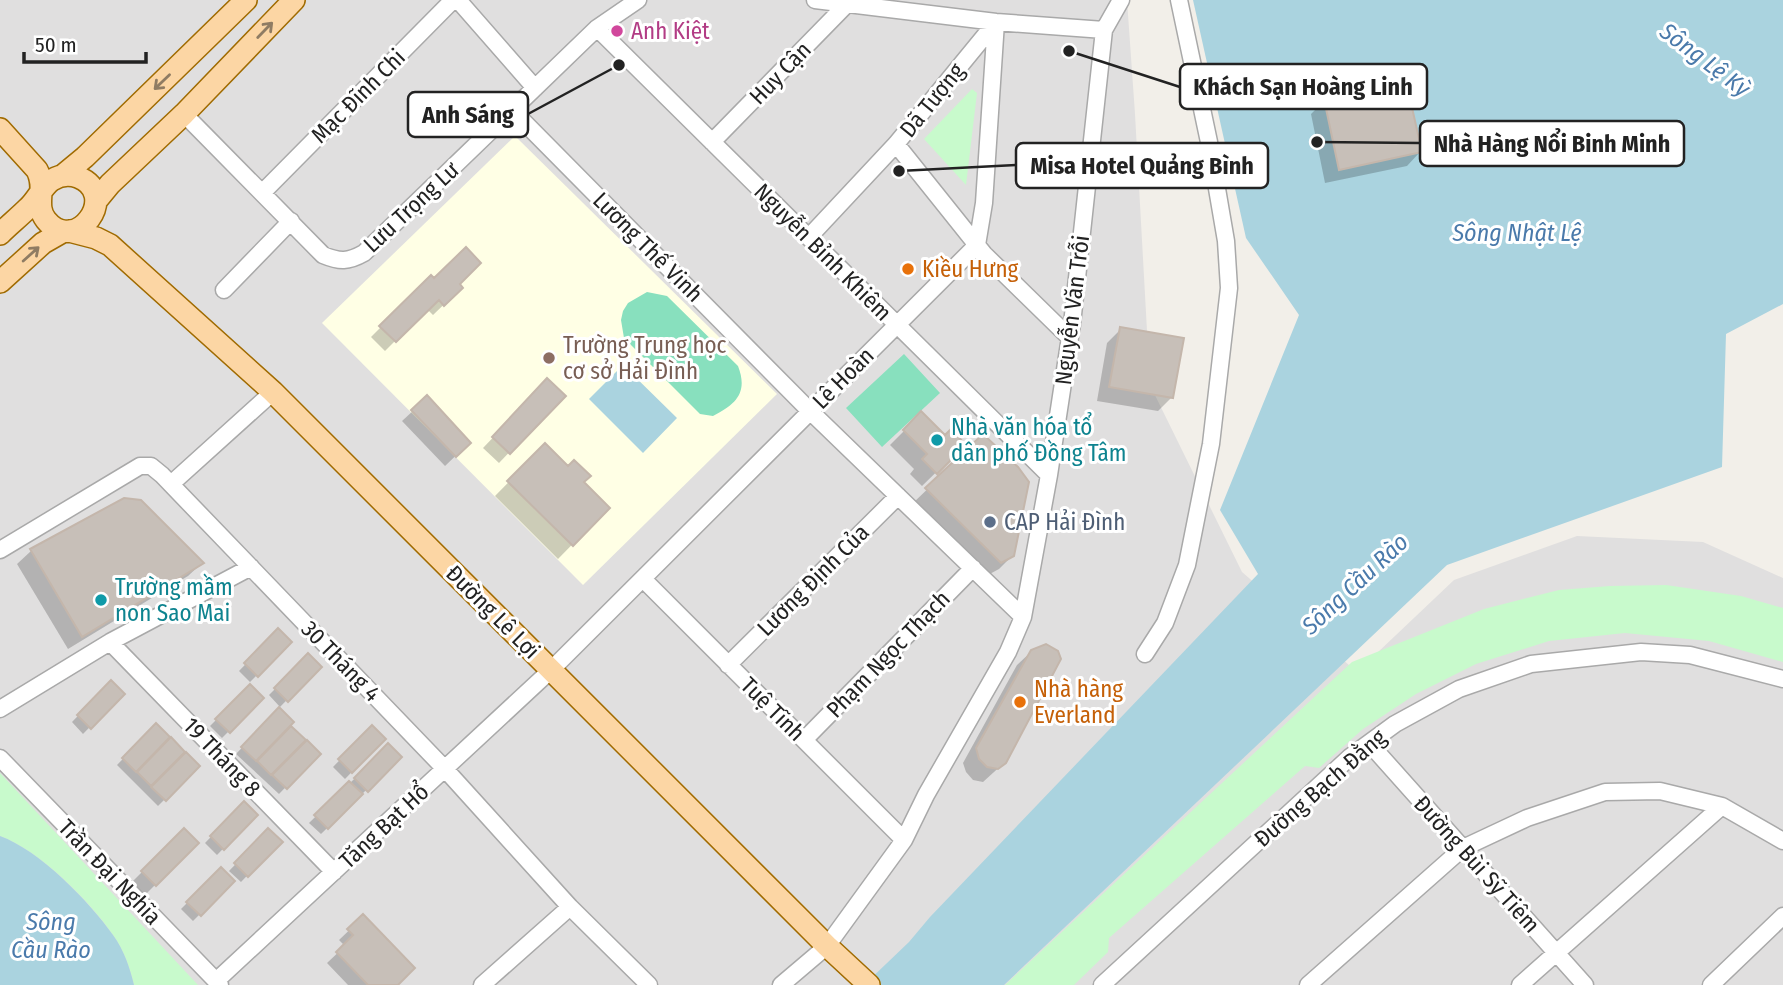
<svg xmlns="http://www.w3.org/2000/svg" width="1783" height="985" font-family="'Fira Sans Condensed',sans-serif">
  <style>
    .residential { fill: #e0dfdf }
    .education { fill: #ffffe5 }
    .park { fill: #c8facc }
    .pitch { fill: #88e0be }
    .water { fill: #aad3df }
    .shadow { fill: #0003 }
    .building { fill: #c7bfb8; stroke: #c4b6ab; stroke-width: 2 }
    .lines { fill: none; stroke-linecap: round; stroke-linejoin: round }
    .minor-casing { stroke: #a9a9a9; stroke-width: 19 }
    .major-casing { stroke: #a06b00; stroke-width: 24 }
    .minor { stroke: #fff; stroke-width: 16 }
    .major { stroke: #fcd6a4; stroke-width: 21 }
    .oneway { stroke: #8f7c63 }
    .hotel-dot { fill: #d1479c; stroke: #fff; stroke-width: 2.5 }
    .food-dot { fill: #e8710a; stroke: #fff; stroke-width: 2.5 }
    .education-dot { fill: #8d6e63; stroke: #fff; stroke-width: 2.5 }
    .culture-dot { fill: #0f9aa8; stroke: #fff; stroke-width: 2.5 }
    .service-dot { fill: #5c6f8a; stroke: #fff; stroke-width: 2.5 }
    .labels { text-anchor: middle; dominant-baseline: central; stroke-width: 6; stroke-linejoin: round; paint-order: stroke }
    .hotel-label { font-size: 23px; fill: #b23c85; stroke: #fff; text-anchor: start }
    .street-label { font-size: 23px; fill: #222; stroke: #fff }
    .food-label { font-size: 23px; fill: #c56008; stroke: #fff; text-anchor: start }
    .education-label { font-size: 23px; fill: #785e54; stroke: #fff; text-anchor: start }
    .culture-label { font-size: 23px; fill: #0d838f; stroke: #fff; text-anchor: start }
    .service-label { font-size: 23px; fill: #4e5e75; stroke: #fff; text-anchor: start }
    .water-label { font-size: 24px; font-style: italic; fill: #4a7aab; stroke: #fff }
    .leader { fill: none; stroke: #222; stroke-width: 2.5 }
    .callout-dot { fill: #222; stroke: #fff; stroke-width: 2.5 }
    .callout { fill: #fff; stroke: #222; stroke-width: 2.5 }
    .callout-label { font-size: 24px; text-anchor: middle; font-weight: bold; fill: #222 }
  </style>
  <rect width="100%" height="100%" fill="#f2efe9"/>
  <!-- residential -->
  <path class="residential" d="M0 0H1127L1135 114 1150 385 1242 572 1357 672 1454 580 1577 536 1703 542 1783 578V985H0Z"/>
  <!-- education -->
  <path class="education" d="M515 136 777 394 583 585 322 323Z"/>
  <!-- park -->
  <path class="park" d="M972 89 977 93 966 185 924 139Z
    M1666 585 1741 596 1783 608V662L1709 641 1625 633 1549 641 1476 664 1416 694 1363 729 1319 768 1305 766 1109 938 1108 952 1074 985H1005L1352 662 1484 609 1559 590 1610 586Z
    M0 773 198 985H134C130 968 124 950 113 935 90 901 39 850 0 836Z"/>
  <!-- pitch -->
  <path class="pitch" d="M647 292 667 296 738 366C748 392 737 404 713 416L700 414 624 338 621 320 623 311 628 303Z
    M904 354 940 393 882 447 846 408Z"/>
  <!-- water -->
  <path class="water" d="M1193 0H1783V304L1726 334 1722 467 1447 565 1004 985H864L909 942 930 917 1258 574 1220 510 1299 315 1246 238Z
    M623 365 677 418 643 453 589 399Z
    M0 836C39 850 89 901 113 935 124 950 130 968 134 985H0Z"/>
  <!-- shadow -->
  <path class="shadow" d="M1325 100 1420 152 1407 166 1325 183 1311 114Z
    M431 277 434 280 458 284 461 288 433 315 427 309 385 351 371 337Z
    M1121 329 1172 397 1158 411 1097 401 1107 343Z
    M547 381 563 396 499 463 483 448Z
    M427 398 469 443 445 466 402 421Z
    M921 414 945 438 964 445 922 486 910 474 914 469 890 445Z
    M983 436 1013 555 999 569 986 576 913 503Z
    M545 445 608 508 558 559 495 496Z
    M124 500 202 563 188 576 68 649 17 564 31 551Z
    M278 631 290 642 250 682 239 671Z
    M1032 651 1005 762 983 782 973 780 966 772 963 763 1017 665Z
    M308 656 319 667 280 707 269 695Z
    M111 682 122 694 83 734 72 722Z
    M250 686 262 698 222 738 210 726Z
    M279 709 288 725 318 754 279 794 236 754Z
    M156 725 198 766 158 806 117 765Z
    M372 727 384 739 345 779 333 767Z
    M388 746 400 757 321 834 309 823Z
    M244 803 256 815 217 855 205 843Z
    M184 830 197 843 145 895 132 882Z
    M268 831 280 842 241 882 229 871Z
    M221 869 233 881 193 921 181 909Z
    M363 917 395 985H348L327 963 345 946 339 940Z"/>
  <!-- building -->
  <path class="building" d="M1406 81 1422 152 1339 170 1324 99Z
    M466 247 481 263 460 284 463 288 444 306 439 300 396 342 379 326 431 275 434 278Z
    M1120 327 1184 338 1173 398 1109 387Z
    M547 378 566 396 510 454 492 437Z
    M427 395 471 443 456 457 411 410Z
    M921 411 945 435 951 429 966 445 937 474 922 459 927 454 903 430Z
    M983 434 1018 467 1029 482 1014 556 1001 563 925 488Z
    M545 443 568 466 574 460 591 476 584 482 610 508 573 546 507 481Z
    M124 498 141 500 204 563 82 637 30 549Z
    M278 628 292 642 258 677 244 663Z
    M1046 644 1058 651 1061 659 1006 763 998 769 987 767 979 759 976 748 1031 650Z
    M308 653 322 667 288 702 274 688Z
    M111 680 125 694 91 729 77 715Z
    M250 684 264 698 230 733 215 719Z
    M279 707 294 722 256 761 241 747Z
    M156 723 170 737 136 772 122 758Z
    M372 725 386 739 352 773 338 759Z
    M291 726 306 740 271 775 257 761Z
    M171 737 185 752 151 786 137 772Z
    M307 740 321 754 287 789 272 775Z
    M388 743 402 757 368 792 354 778Z
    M186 752 200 766 166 801 151 787Z
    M349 781 363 794 328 829 314 815Z
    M244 801 258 815 224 850 210 836Z
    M184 828 199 843 156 886 141 871Z
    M268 828 283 842 248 877 234 863Z
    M221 867 235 881 201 916 186 902Z
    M363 914 415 968 398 985H368L336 952 353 935 347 929Z"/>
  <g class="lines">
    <!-- minor casing -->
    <g class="minor-casing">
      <path id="minor" d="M458 0 535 88
        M815 0 996 22 1104 30
        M597 28 1049 475
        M513 111 810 411 1023 617
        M184 114 323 255C340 262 348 262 364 253L597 28 638 0
        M712 142 847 4
        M896 144 984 254 1070 338
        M263 192 453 0
        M809 237 896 144 996 22
        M224 290 291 221
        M171 484 273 392
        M0 550 140 466H151L162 475 445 769 570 907 649 985
        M643 579 904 840
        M110 642 334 872
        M1145 654 1165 623 1187 565 1211 444 1229 288 1226 241 1209 142 1179 0
        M728 665 898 496
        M0 709 110 642 251 567
        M804 740 973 568
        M1369 743 1585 985
        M0 758 220 985
        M216 981 551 670 977 245 984 203 996 22
        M482 985 570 907
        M781 985 827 946 904 840 926 795 1008 652 1023 617 1049 475 1072 324 1104 30 1121 0
        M1102 985 1350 757 1395 724 1459 689 1531 664 1641 652 1690 655 1783 679
        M1308 985 1463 848 1527 818 1605 792 1660 791 1722 806 1783 841
        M1520 985 1722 806
        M1711 985 1783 916"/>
    </g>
    <!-- major casing -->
    <g class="major-casing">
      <path id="major" d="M0 129 37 170C47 189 34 205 46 220 76 257 121 194 78 177 69 174 60 175 52 180 42 187 37 200 28 208 19 217 9 225 0 234
        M62 176 85 157 246 0
        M96 201 110 184 184 114 294 0
        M69 231 96 238 110 245 273 392 827 946 869 985
        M0 282 43 243 64 231"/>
    </g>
    <!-- minor -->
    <use href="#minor" class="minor"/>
    <!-- major -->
    <use href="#major" class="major"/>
  </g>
  <!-- one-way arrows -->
  <defs><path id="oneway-shaft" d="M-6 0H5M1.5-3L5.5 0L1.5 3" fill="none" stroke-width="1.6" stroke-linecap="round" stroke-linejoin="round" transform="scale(1.75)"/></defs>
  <g class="oneway">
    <use href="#oneway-shaft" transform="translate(265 30) rotate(-46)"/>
    <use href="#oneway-shaft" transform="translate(162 82) rotate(136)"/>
    <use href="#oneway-shaft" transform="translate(31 254) rotate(-42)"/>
  </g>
  <!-- markers -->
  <circle class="hotel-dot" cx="617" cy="31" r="7"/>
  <g class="food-dot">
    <circle cx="908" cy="269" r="7"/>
    <circle cx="1020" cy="702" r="7"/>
  </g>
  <circle class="education-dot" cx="549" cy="358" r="7"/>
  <g class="culture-dot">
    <circle cx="937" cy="440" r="7"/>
    <circle cx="101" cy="600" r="7"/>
  </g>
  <circle class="service-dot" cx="990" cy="522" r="7"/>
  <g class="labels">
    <!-- hotel labels -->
    <g class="hotel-label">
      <text x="631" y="31">Anh Kiệt</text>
    </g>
    <!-- street labels -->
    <g class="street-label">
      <text transform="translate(780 73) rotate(-46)">Huy Cận</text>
      <text transform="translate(358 96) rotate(-45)">Mạc Đĩnh Chi</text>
      <text transform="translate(932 100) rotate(-51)">Dã Tượng</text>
      <text transform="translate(411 207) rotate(-43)">Lưu Trọng Lư</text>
      <text transform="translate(648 247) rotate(45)">Lương Thế Vinh</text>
      <text transform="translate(823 252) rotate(45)">Nguyễn Bỉnh Khiêm</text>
      <text transform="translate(1072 310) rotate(-83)">Nguyễn Văn Trỗi</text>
      <text transform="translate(843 378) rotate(-45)">Lê Hoàn</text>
      <text transform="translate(813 580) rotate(-45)">Lương Định Của</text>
      <text transform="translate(493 612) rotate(45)">Đường Lê Lợi</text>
      <text transform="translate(888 654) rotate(-46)">Phạm Ngọc Thạch</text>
      <text transform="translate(341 661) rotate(46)">30 Tháng 4</text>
      <text transform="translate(773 709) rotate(45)">Tuệ Tĩnh</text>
      <text transform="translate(222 757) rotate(46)">19 Tháng 8</text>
      <text transform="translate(1320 788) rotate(-41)">Đường Bạch Đằng</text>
      <text transform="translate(384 826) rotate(-43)">Tăng Bạt Hổ</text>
      <text transform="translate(1477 864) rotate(48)">Đường Bùi Sỹ Tiêm</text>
      <text transform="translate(110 872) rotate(46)">Trần Đại Nghĩa</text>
    </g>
    <!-- food labels -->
    <g class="food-label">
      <text x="922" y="269">Kiều Hưng</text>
      <text x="1034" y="689">Nhà hàng<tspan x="1034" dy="26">Everland</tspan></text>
    </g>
    <!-- education labels -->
    <g class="education-label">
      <text x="563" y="345">Trường Trung học<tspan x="563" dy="26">cơ sở Hải Đình</tspan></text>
    </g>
    <!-- culture labels -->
    <g class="culture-label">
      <text x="951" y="427">Nhà văn hóa tổ<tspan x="951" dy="26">dân phố Đồng Tâm</tspan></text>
      <text x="115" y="587">Trường mầm<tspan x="115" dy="26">non Sao Mai</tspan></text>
    </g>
    <!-- service labels -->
    <g class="service-label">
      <text x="1004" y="522">CAP Hải Đình</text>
    </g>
    <!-- water labels -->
    <g class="water-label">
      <text transform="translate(1705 60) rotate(37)">Sông Lệ Kỳ</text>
      <text x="1517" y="233">Sông Nhật Lệ</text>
      <text transform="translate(1355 584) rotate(-43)">Sông Cầu Rào</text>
      <text x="51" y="922">Sông<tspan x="51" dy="28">Cầu Rào</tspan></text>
    </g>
  </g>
  <!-- callouts -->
  <path class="leader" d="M1069 51L1180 87M619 65L528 114M1317 142L1420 143M899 171L1016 165"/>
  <g class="callout-dot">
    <circle cx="1069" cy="51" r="7"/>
    <circle cx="619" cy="65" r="7"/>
    <circle cx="1317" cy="142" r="7"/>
    <circle cx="899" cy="171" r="7"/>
  </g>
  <g class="callout">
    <rect x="1180" y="64" width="247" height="45" rx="7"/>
    <rect x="408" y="92" width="120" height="45" rx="7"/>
    <rect x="1420" y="121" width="264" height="45" rx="7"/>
    <rect x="1016" y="143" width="252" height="45" rx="7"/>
  </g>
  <g class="callout-label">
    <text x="1303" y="95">Khách Sạn Hoàng Linh</text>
    <text x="468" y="123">Anh Sáng</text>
    <text x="1552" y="152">Nhà Hàng Nổi Binh Minh</text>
    <text x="1142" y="174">Misa Hotel Quảng Bình</text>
  </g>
  <!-- scale -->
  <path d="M24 52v10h122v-10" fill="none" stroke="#222222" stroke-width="3.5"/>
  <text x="35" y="52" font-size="21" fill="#222222" stroke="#ffffff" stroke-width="5" paint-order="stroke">50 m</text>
</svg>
